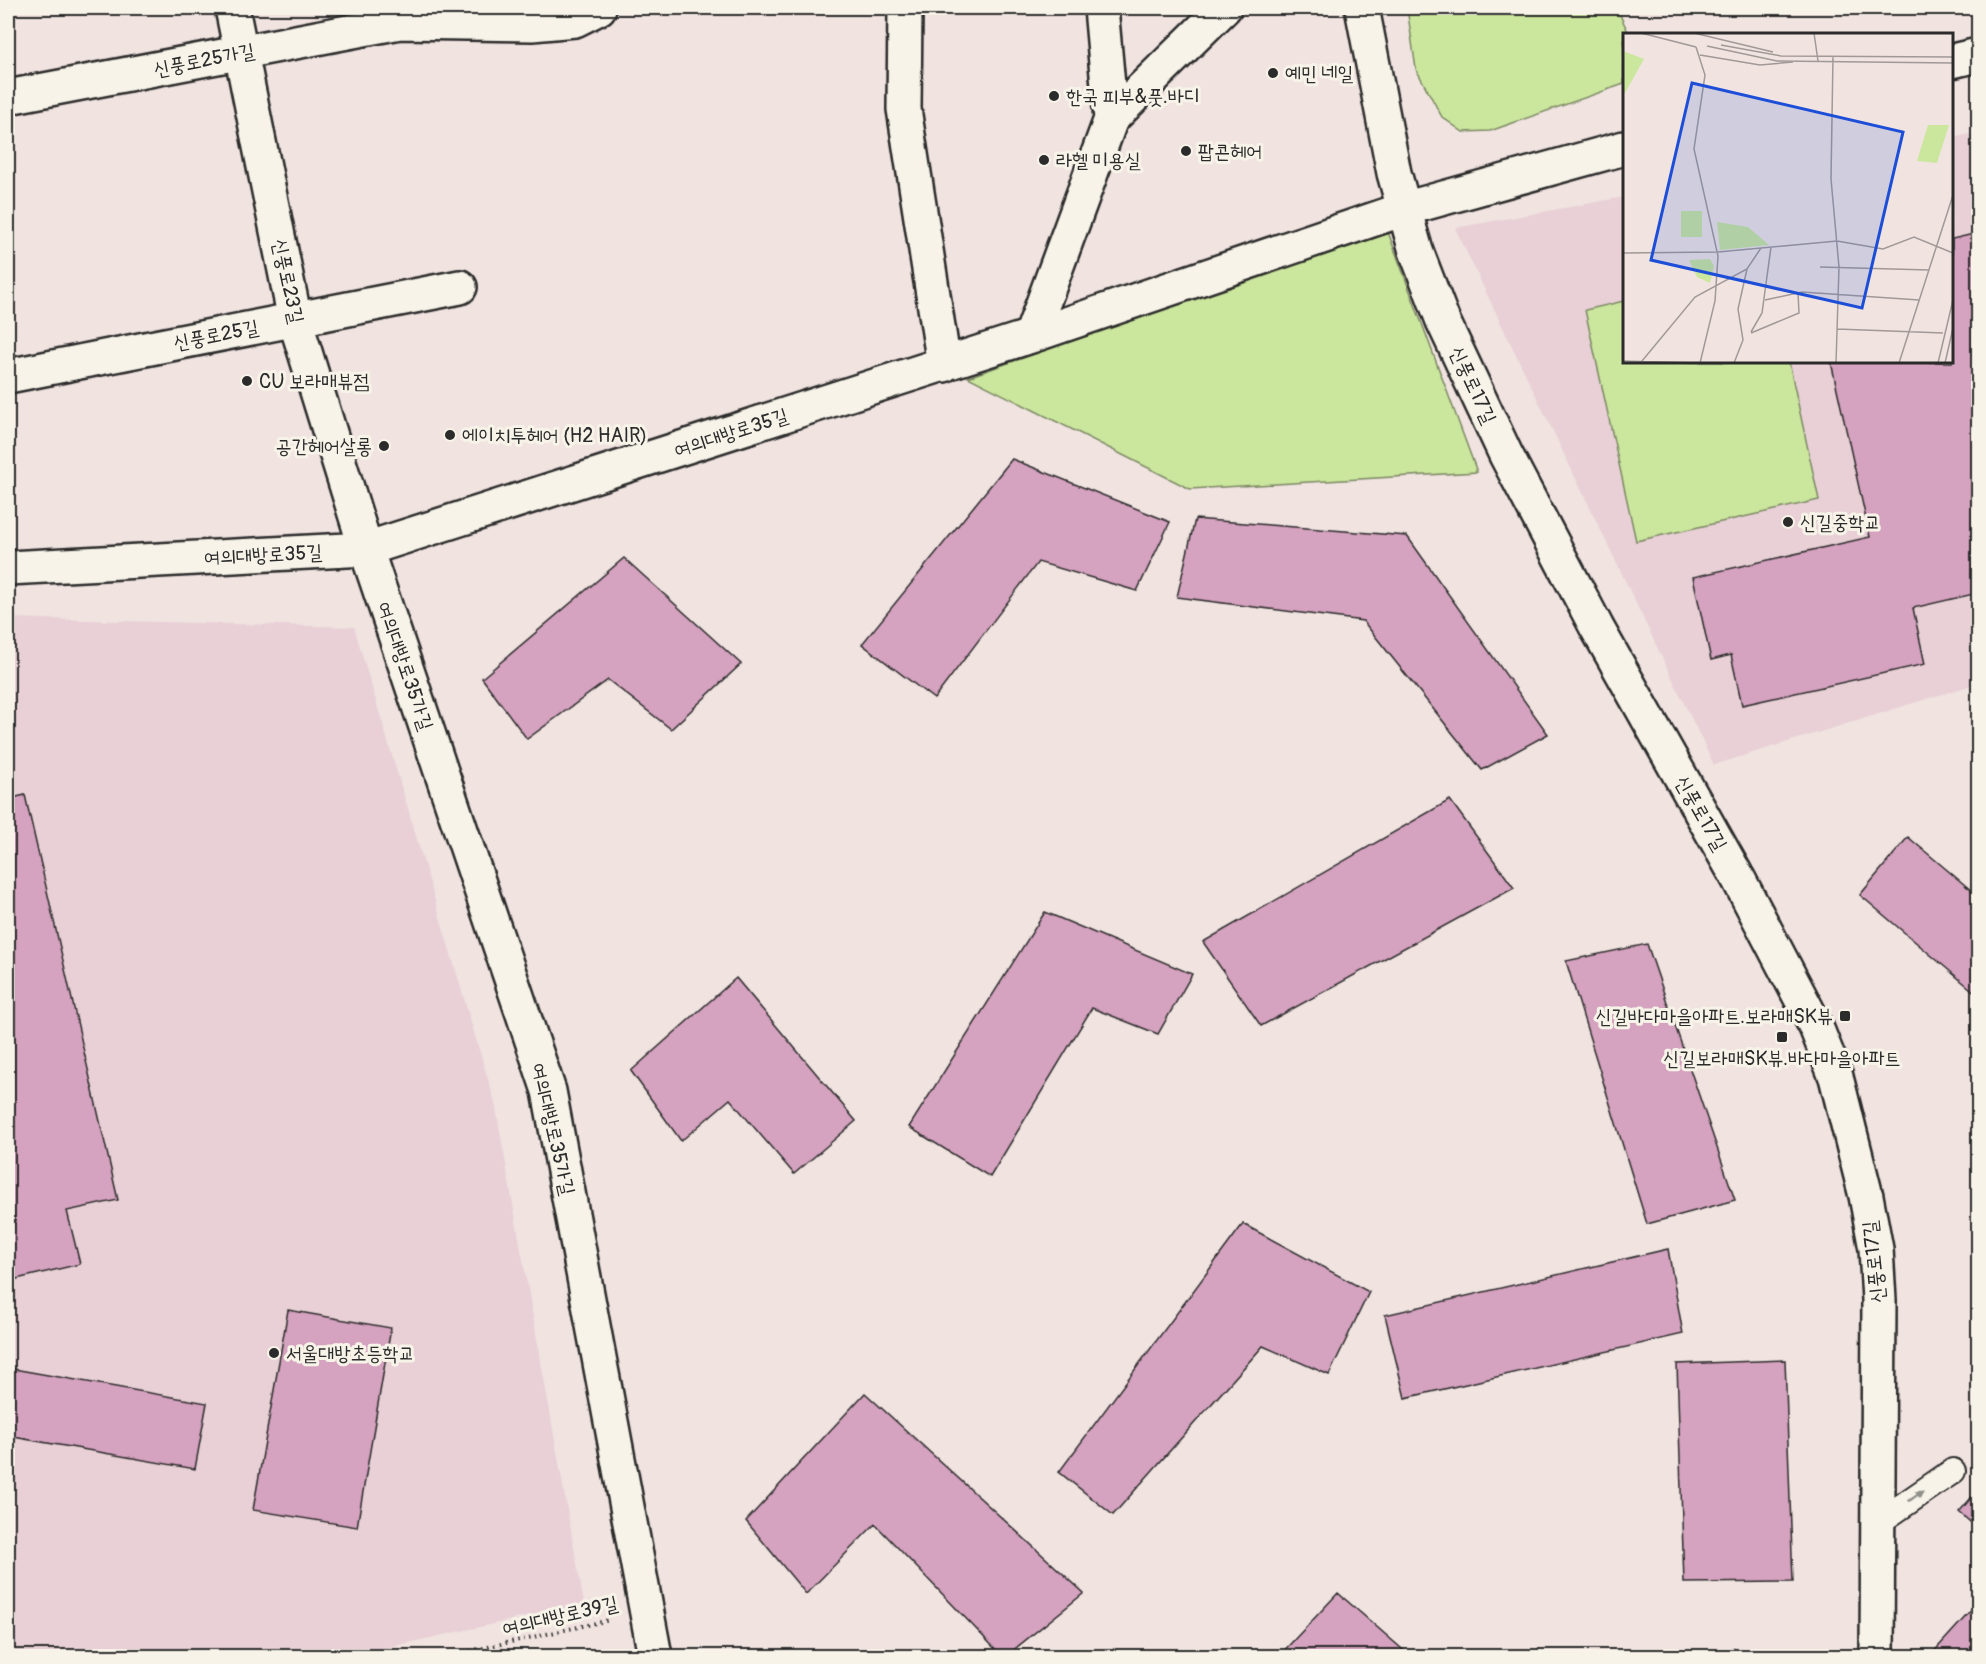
<svg xmlns="http://www.w3.org/2000/svg" width="1986" height="1664" font-family="Pangolin,'Poor Story',sans-serif">
  <style>
    .built { fill: #e8d0d6 }
    .green { fill: #cbe69d; stroke: #7b8864; stroke-width: 1.5 }
    .building { fill: #d5a2bf; stroke: #2b2b2b; stroke-width: 1.5 }
    .lines { fill: none; stroke-linecap: round; stroke-linejoin: round }
    .service-casing { stroke: #2b2b2b; stroke-width: 28 }
    .minor-casing { stroke: #2b2b2b; stroke-width: 38 }
    .path { stroke: #2b2b2b; stroke-width: 4; stroke-dasharray: 1.5 4.5; stroke-linecap: butt }
    .service { stroke: #f7f3e8; stroke-width: 24 }
    .minor { stroke: #f7f3e8; stroke-width: 33 }
    .oneway { fill: #918f8a }
    .poi-dot { fill: #2b2b2b; stroke: #f7f3e8; stroke-width: 2 }
    .labels { text-anchor: middle; dominant-baseline: central; stroke-width: 6; stroke-linejoin: round; paint-order: stroke }
    .street-label { font-size: 20px; fill: #2b2b2b; stroke: #f7f3e8 }
    .poi-label { font-size: 20px; fill: #2b2b2b; stroke: #f7f3e8; text-anchor: start }
    .inset-road { fill: none; stroke: #a19998; stroke-width: 1.5 }
    .view { fill: #1d4ed8; fill-opacity: 0.15; stroke: #1d4ed8; stroke-width: 3 }
    .inset-edge { fill: none; stroke: #2b2b2b; stroke-width: 3 }
  </style>
  <rect width="100%" height="100%" fill="#f0e3e0"/>
  <filter id="ink" filterUnits="userSpaceOnUse"><feTurbulence type="fractalNoise" baseFrequency=".0167" numOctaves="2"/><feDisplacementMap in="SourceGraphic" scale="12" xChannelSelector="R" yChannelSelector="G"/><feConvolveMatrix kernelMatrix="1 2 1 2 8 2 1 2 1" color-interpolation-filters="sRGB"/></filter>
  <g filter="url(#ink)">
    <!-- built -->
    <path class="built" d="M1978 133V683L1714 765 1455 228 1624 197V362H1952V137Z
      M8 618 354 627 495 1103 584 1604 349 1656H8Z"/>
    <!-- green -->
    <path class="green" d="M1407 8H1612L1620 15 1629 34H1624V84L1490 131 1463 132 1442 117 1416 69Z
      M1388 232 1477 472 1190 489 968 377Z
      M1624 301V362H1789L1819 500 1636 541 1585 310Z"/>
    <!-- building -->
    <path class="building" d="M1978 233V593L1913 608 1925 664 1742 705 1731 655 1711 660 1693 577 1870 537 1831 362H1952V239Z
      M1012 459 1170 522 1137 591 1038 562 934 699 862 644Z
      M1195 519 1407 536 1548 734 1482 770 1363 621 1177 597Z
      M624 558 741 664 671 729 608 680 527 739 482 678Z
      M25 795 118 1200 67 1211 80 1264 8 1281V799Z
      M1450 800 1514 888 1261 1026 1203 942Z
      M1908 837 1978 896V995L1860 895Z
      M1045 912 1192 974 1158 1034 1092 1008 990 1177 909 1127Z
      M1647 944 1735 1200 1647 1224 1566 961Z
      M736 978 856 1121 794 1174 730 1099 681 1141 631 1071Z
      M1243 1224 1369 1292 1329 1375 1263 1346 1113 1515 1059 1472Z
      M1668 1249 1683 1334 1405 1398 1385 1315Z
      M288 1310 391 1328 357 1527 253 1510Z
      M1785 1360 1793 1582 1684 1583 1677 1364Z
      M8 1368 207 1403 195 1469 8 1436Z
      M865 1393 1084 1593 1006 1656H1002L875 1524 806 1594 746 1521Z
      M1978 1490V1529L1959 1512Z
      M1338 1593 1410 1656H1279Z
      M1978 1603V1656H1930Z
      M1734 1648 1736 1656H1692Z"/>
    <g class="lines">
      <!-- service casing -->
      <g class="service-casing">
        <path id="service" d="M1879 1522 1953 1471"/>
      </g>
      <!-- minor casing -->
      <g class="minor-casing">
        <path id="minor" d="M232 8 295 320 366 549 549 1091 655 1656
          M905 8 904 109 944 365
          M1101 8 1111 119
          M1362 8 1394 173 1416 251 1443 321 1506 455 1597 628 1739 880 1816 1027 1836 1077 1866 1196 1876 1249 1879 1300 1877 1656
          M1952 61 1978 55
          M8 97 400 22 532 24 575 20 599 8
          M1031 336 1111 119 1224 8
          M8 376 460 287
          M8 568 366 549 1031 336 1404 209 1624 148"/>
      </g>
      <!-- path -->
      <path class="path" d="M447 1656 610 1620"/>
      <!-- service -->
      <use href="#service" class="service"/>
      <!-- minor -->
      <use href="#minor" class="minor"/>
    </g>
    <!-- one-way arrows -->
    <defs><path id="oneway-solid" d="M-6-.8H1V-3.2L6.5 0L1 3.2V.8H-6Z" transform="scale(1.5)"/></defs>
    <use class="oneway" href="#oneway-solid" transform="translate(1916 1496) rotate(-35)"/>
  </g>
  <!-- markers -->
  <g class="poi-dot">
    <circle cx="1273" cy="73" r="6"/>
    <circle cx="1054" cy="96" r="6"/>
    <circle cx="1186" cy="151" r="6"/>
    <circle cx="1044" cy="160" r="6"/>
    <circle cx="247" cy="381" r="6"/>
    <circle cx="450" cy="435" r="6"/>
    <circle cx="384" cy="446" r="6"/>
    <circle cx="1788" cy="522" r="6"/>
    <rect x="1839" y="1010" width="12" height="12" rx="3"/>
    <rect x="1776" y="1031" width="12" height="12" rx="3"/>
    <circle cx="274" cy="1353" r="6"/>
  </g>
  <g class="labels">
    <!-- street labels -->
    <g class="street-label">
      <text transform="translate(204 60) rotate(-11)">신풍로25가길</text>
      <text transform="translate(288 281) rotate(78)">신풍로23길</text>
      <text transform="translate(216 335) rotate(-11)">신풍로25길</text>
      <text transform="translate(1473 385) rotate(65)">신풍로17길</text>
      <text transform="translate(731 433) rotate(-18)">여의대방로35길</text>
      <text transform="translate(263 555) rotate(-3)">여의대방로35길</text>
      <text transform="translate(405 666) rotate(71)">여의대방로35가길</text>
      <text transform="translate(1701 813) rotate(60)">신풍로17길</text>
      <text transform="translate(553 1129) rotate(77)">여의대방로35가길</text>
      <text transform="translate(1874 1262) rotate(-96)">신풍로17길</text>
      <text transform="translate(560 1616) rotate(-13)">여의대방로39길</text>
    </g>
    <!-- poi labels -->
    <g class="poi-label">
      <text x="1285" y="73">예민 네일</text>
      <text x="1066" y="96">한국 피부&amp;풋.바디</text>
      <text x="1198" y="151">팝콘헤어</text>
      <text x="1056" y="160">라헬 미용실</text>
      <text x="259" y="381">CU 보라매뷰점</text>
      <text x="462" y="435">에이치투헤어 (H2 HAIR)</text>
      <text x="372" y="446" text-anchor="end">공간헤어살롱</text>
      <text x="1800" y="522">신길중학교</text>
      <text x="1833" y="1016" text-anchor="end">신길바다마을아파트.보라매SK뷰</text>
      <text x="1782" y="1058" text-anchor="middle">신길보라매SK뷰.바다마을아파트</text>
      <text x="286" y="1353">서울대방초등학교</text>
    </g>
  </g>
  <!-- overview -->
  <g transform="translate(1623 33)">
    <rect width="330" height="330" fill="#f0e3e0"/>
    <path d="M0 18 21 26 2 60H0ZM305 92H326L314 130 294 128ZM58 178H79V204H58ZM94 189 125 194 146 212 97 217ZM87 226 91 233 87 250 74 244 66 227Z" fill="#cbe69d"/>
    <path class="inset-road" d="M18 0 73 14M71 0 150 19M191 0 195 28M98 12 158 23 330 24M84 13 154 28 330 30M73 14 82 42 71 116 95 223 92 268 77 330M77 22 137 32 170 29M210 24 208 146 216 234 213 330M0 220 95 219 214 208 260 216 291 204 330 220M197 234 306 237M142 267 179 259 296 267M214 296 320 300M128 299 139 280 148 214M128 300 176 280 175 260M0 328 77 330M19 328 72 264 124 236 138 215M111 330 120 307 115 276 124 236M276 330 330 162M315 330 330 267M322 330 330 295"/>
    <path class="view" d="M69 50 280 99 239 275 28 227Z"/>
    <rect width="330" height="330" class="inset-edge"/>
  </g>
  <!-- margin -->
  <rect width="1986" height="1664" fill="none" stroke="#f7f3e8" stroke-width="30"/>
  <rect x="15" y="15" width="1956" height="1634" fill="none" stroke="#2b2b2b" stroke-width="2" filter="url(#ink)"/>
</svg>
